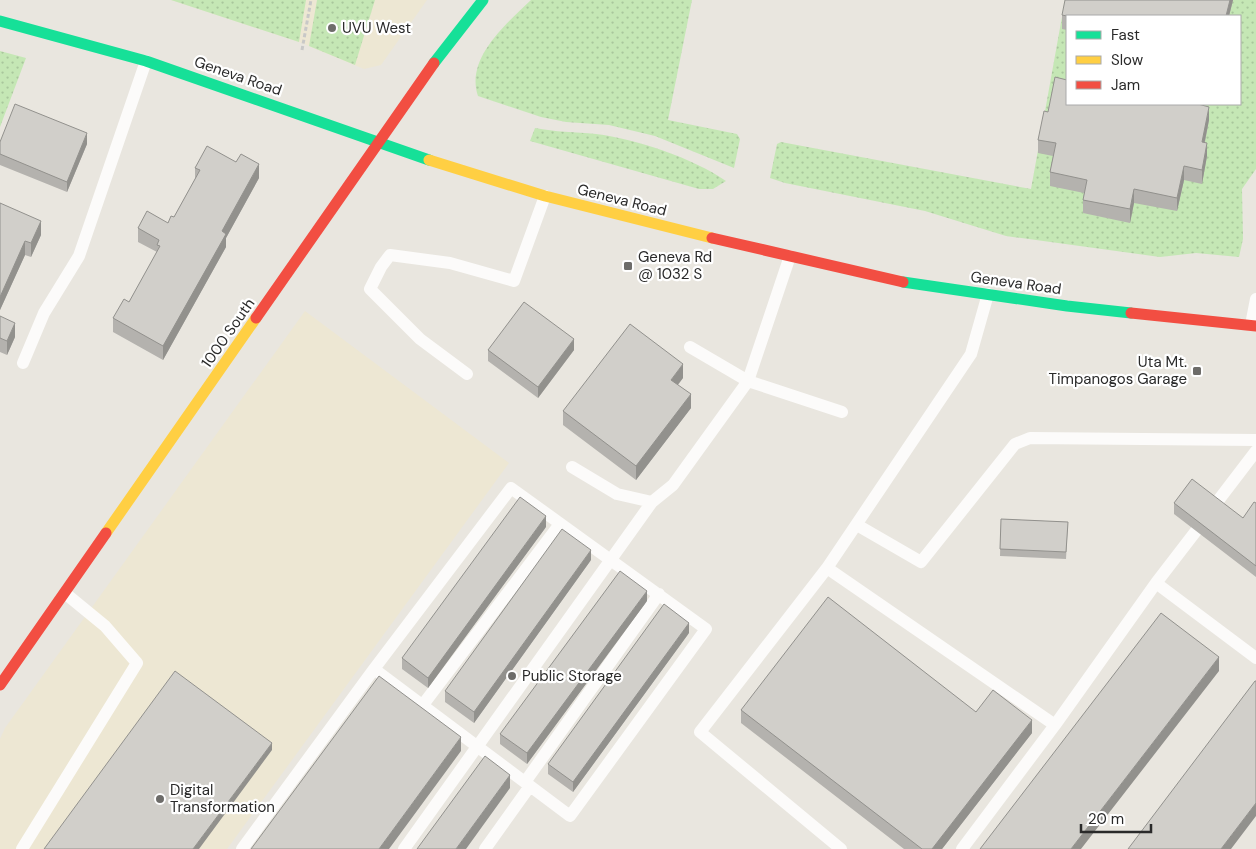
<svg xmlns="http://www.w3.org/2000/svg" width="1256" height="849" font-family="'DM Sans',sans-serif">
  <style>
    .education { fill: #ede7d3 }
    .grass { fill: url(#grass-dots); fill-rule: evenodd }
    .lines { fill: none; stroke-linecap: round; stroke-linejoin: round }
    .path { stroke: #c8c8c7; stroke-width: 3; stroke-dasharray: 4 2.5; stroke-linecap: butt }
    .lane { stroke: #fcfbfa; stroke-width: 12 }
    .fast { stroke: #16e098; stroke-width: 11 }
    .slow { stroke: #ffcf43; stroke-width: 11 }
    .jam { stroke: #f24e42; stroke-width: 11 }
    .wall { fill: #b4b2ae }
    .shaded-wall { fill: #92918d }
    .building { fill: #d1cfca; stroke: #92918d }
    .poi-dot { fill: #6d6c69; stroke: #fff; stroke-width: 2 }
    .labels { text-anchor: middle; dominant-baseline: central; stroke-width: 4.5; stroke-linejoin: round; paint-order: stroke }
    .poi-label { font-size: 15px; fill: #2a2a2a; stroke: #fff; text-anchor: start }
    .street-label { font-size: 15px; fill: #2a2a2a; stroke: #fff }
  </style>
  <defs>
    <pattern id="grass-dots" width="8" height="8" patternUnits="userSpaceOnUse" patternTransform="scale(1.25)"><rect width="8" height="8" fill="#c5e7b5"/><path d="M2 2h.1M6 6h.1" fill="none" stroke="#a9c69c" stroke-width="1.8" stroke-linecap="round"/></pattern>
  </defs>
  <rect width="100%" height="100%" fill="#e9e6df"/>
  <!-- education -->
  <path class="education" d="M171 0H427L381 65 364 69 299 42Z
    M305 311 509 463 227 849H0V739L5 728Z"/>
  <!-- grass -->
  <path class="grass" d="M171 0H306L299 42Z
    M317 0H375L355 65 309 46Z
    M531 0H692L668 120 737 134 740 139 734 168 655 136 609 125 566 122 541 117 478 96C465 58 507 23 531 0Z
    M1065 0H1256V169L1242 189 1243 239 1239 257 1196 253 1160 257 1006 236 925 211 785 183 770 178 777 144 781 142 1031 189ZM1067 16H1240V104H1067Z
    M0 51 26 58 0 127Z
    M535 128C555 132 575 132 596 134 636 139 693 158 726 181L713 189H699L530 141Z"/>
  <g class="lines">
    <!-- path -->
    <path class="path" d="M302 50 311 0"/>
    <!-- lane -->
    <path class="lane" d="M1251 325 1256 299
      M690 347 748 381 790 256
      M23 363 44 313 79 256 146 61
      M467 374 420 339 370 289 381 267 390 255 450 263 514 281 545 196
      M572 467 617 494 652 502 673 485 748 381 842 412
      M1214 506 1256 451
      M857 525 921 562 1015 444 1030 438 1256 440
      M1196 531 1156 583 1256 658
      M827 568 700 732 841 849
      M374 669 511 488 706 629 570 816 530 786
      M422 706 560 524
      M1055 725 1156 583
      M525 782 659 594
      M22 849 137 663 105 626 66 594
      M242 849 374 669 530 786 485 849
      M404 849 652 502
      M962 849 1055 725 827 568 971 354 988 294"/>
    <!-- fast -->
    <path class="fast" d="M0 21 146 61 429 160
      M434 63 483 0
      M903 282 1067 306 1131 313"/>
    <!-- slow -->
    <path class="slow" d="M429 160 545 196 712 238
      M106 533 256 318"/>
    <!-- jam -->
    <path class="jam" d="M712 238 903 282
      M1131 313 1256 326
      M256 318 434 63
      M0 685 106 533"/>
  </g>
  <!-- wall -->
  <path class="wall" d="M1233 0 1229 16H1067V30L1062 29V15Z
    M1200 104V105L1209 120 1205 142 1207 156 1202 184 1184 180 1177 211 1134 203 1130 223 1083 213V200L1084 193 1050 186V172L1053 156 1038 153V140L1048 112Z
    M0 142 87 144 67 192 0 165Z
    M195 168 259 178 226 238V247L163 360 113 332V318L129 302 157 252 138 242V228L168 223 174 217 195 179Z
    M0 203 41 235 31 257 25 255 0 310Z
    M0 316 15 337 7 355 0 352Z
    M488 350H574L538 398 488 361Z
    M683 378 678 385 691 408 636 480 563 425V411Z
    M1174 503 1243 518 1256 503V577L1174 514Z
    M1001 519 1068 522 1066 559 1000 556Z
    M546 527 428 688 402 669V658Z
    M591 560 474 723 445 702V691Z
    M647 601 527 764 500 744V734Z
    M689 633 573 792 548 774V764Z
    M741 710 976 712 1032 733 942 849H904L741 723Z"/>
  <!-- shaded-wall -->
  <path class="shaded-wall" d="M1230 0H1233L1229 16H1226Z
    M1209 107V120L1202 155V142Z
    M87 133V144L67 192V182Z
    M1207 143V156L1202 184V170Z
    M259 164V178L226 238V247L163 360V346L222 231Z
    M1184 166V180L1177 211V198Z
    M1134 189V203L1130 223V209Z
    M41 221V235L31 257V243Z
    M25 241V255L0 310V297Z
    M15 323V337L7 355V341Z
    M574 339V350L538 398V387Z
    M683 364V378L671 393V380Z
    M691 394V408L636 480V466Z
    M546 516V527L428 688V678Z
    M591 550V560L474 723V712Z
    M647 591V601L527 764V753Z
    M689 623V633L573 792V782Z
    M1219 657V671L1081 849H1071Z
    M1032 720V733L942 849H932Z
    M461 737V751L389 849H379Z
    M272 743V750L199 849H193Z
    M510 775V788L466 849H456Z
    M1256 803V816L1231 849H1221Z"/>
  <!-- building -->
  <path class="building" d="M1065 0H1230L1226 16H1067L1062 15Z
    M1055 77 1067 80V104H1198L1209 107 1202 142 1207 143 1202 170 1184 166 1177 198 1134 189 1130 209 1083 200 1087 180 1050 172 1056 143 1038 140 1044 111 1048 112Z
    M15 104 87 133 67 182 0 154V142Z
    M207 146 236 162 241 154 259 164 222 231 226 234 163 346 113 318 124 299 129 302 160 246 157 245 159 240 138 228 147 211 168 223 171 216 174 217 200 170 195 168Z
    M0 203 41 221 31 243 25 241 0 297Z
    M524 302 574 339 538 387 488 350Z
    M0 316 15 323 7 341 0 338Z
    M630 324 683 364 671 380 691 394 636 466 563 411Z
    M1192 479 1243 518 1254 502 1256 503V566L1174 503Z
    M520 497 546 516 428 678 402 658Z
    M1001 519 1068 522 1066 552 1000 549Z
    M562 529 591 550 474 712 445 691Z
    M620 571 647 591 527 753 500 734Z
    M828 597 976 712 993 690 1032 720 932 849H922L741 710Z
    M664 604 689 623 573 782 548 764Z
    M1161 613 1219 657 1071 849H980Z
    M175 671 272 743 193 849H44Z
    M379 676 461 737 379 849H251Z
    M1255 681H1256V803L1221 849H1128Z
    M485 756 510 775 456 849H417Z"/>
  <!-- markers -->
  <g class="poi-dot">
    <circle cx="332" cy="28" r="5"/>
    <rect x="623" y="261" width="10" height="10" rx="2.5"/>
    <rect x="1192" y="366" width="10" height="10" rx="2.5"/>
    <circle cx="512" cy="676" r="5"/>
    <circle cx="160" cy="799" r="5"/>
  </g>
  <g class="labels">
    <!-- poi labels -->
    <g class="poi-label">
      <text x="342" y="28">UVU West</text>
      <text x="638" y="257">Geneva Rd<tspan x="638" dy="17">@ 1032 S</tspan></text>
      <text x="1187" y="362" text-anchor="end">Uta Mt.<tspan x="1187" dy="17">Timpanogos Garage</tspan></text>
      <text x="522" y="676">Public Storage</text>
      <text x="170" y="790">Digital<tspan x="170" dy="17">Transformation</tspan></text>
    </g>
    <!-- street labels -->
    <g class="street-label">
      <text transform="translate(238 76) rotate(19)">Geneva Road</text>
      <text transform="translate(622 200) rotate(14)">Geneva Road</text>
      <text transform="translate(1016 283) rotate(8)">Geneva Road</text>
      <text transform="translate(228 333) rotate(-55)">1000 South</text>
    </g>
  </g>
  <!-- legend -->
  <rect x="1066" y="15" width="175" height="90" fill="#ffffff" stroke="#aaaaaa"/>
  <rect x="1076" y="31" width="25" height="8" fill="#16e098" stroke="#aaaaaa"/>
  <text x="1111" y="40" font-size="15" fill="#2a2a2a">Fast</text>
  <rect x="1076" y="56" width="25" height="8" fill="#ffcf43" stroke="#aaaaaa"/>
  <text x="1111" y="65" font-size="15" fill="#2a2a2a">Slow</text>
  <rect x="1076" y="81" width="25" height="8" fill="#f24e42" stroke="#aaaaaa"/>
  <text x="1111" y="90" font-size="15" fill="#2a2a2a">Jam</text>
  <!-- scale -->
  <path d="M1081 824v8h70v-8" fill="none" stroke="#2a2a2a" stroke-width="2.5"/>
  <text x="1088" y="824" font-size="15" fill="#2a2a2a" stroke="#ffffff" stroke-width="4" paint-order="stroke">20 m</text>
</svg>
